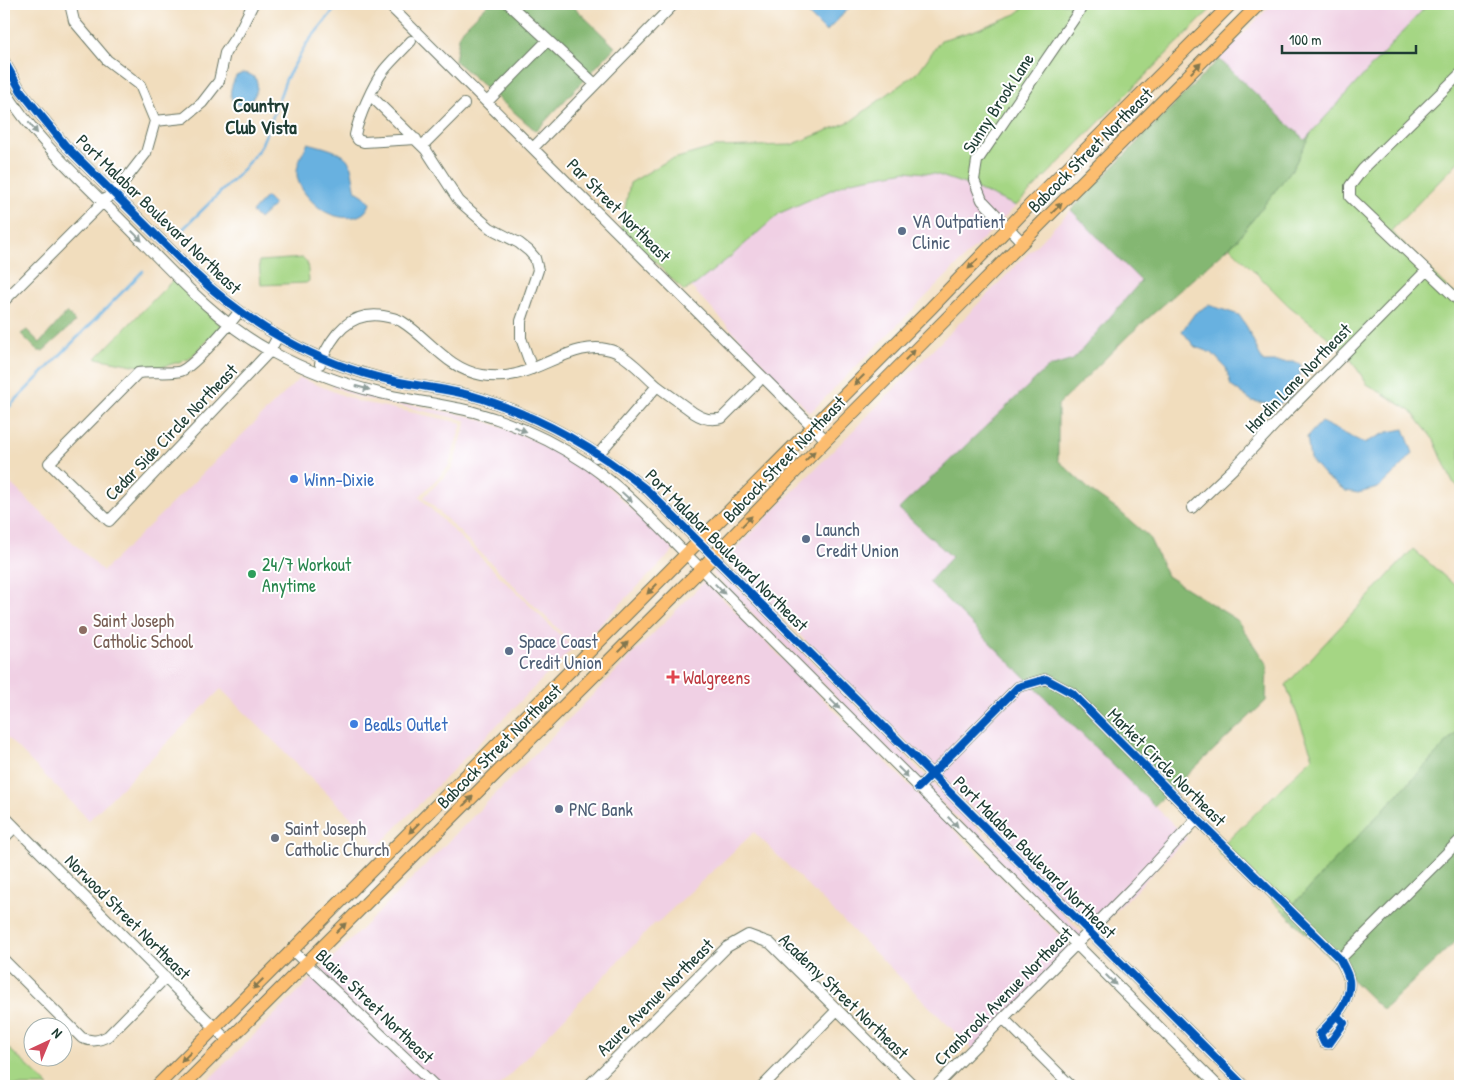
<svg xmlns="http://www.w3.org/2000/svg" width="1464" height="1090" font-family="'Patrick Hand',sans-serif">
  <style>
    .built { fill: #f0d0e4 }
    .green { fill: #a5d684; stroke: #628a5c }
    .forest { fill: #84b772; stroke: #527a53 }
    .water { fill: #68b1e0; stroke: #44778a }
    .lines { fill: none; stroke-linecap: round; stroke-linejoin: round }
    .stream { stroke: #68b1e0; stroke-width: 2.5 }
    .minor-casing { stroke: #687564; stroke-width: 12 }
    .major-casing { stroke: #687564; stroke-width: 14 }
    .minor { stroke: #fff; stroke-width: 10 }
    .major { stroke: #fcbd6f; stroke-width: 12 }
    .cycleway-casing { stroke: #fff; stroke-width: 11 }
    .cycleway { stroke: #0057b8; stroke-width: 8 }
    .oneway { fill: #82774f }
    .oneway2 { fill: #8f9e9a }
    .service-dot { fill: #5c6f8a; stroke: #fff; stroke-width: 2 }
    .shop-dot { fill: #3f7fe0; stroke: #fff; stroke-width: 2 }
    .leisure-dot { fill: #2e9e5b; stroke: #fff; stroke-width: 2 }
    .education-dot { fill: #8d6e63; stroke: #fff; stroke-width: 2 }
    .health-dot { fill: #e0444e; stroke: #fff; stroke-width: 2 }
    .worship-dot { fill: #6b7280; stroke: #fff; stroke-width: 2 }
    .labels { text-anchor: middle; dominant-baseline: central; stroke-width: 4; stroke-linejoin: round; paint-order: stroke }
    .street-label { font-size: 18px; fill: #1f3d34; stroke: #fff }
    .service-label { font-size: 18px; fill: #4e5e75; stroke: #fff; text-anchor: start }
    .shop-label { font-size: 18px; fill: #366cbe; stroke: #fff; text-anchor: start }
    .leisure-label { font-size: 18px; fill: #27864d; stroke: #fff; text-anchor: start }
    .education-label { font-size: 18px; fill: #785e54; stroke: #fff; text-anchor: start }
    .health-label { font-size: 18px; fill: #be3a42; stroke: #fff; text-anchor: start }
    .worship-label { font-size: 18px; fill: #5b616d; stroke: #fff; text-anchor: start }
    .neighbourhood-label { font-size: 19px; font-weight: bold; fill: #1f3d34; stroke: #fff }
  </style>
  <rect width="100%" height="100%" fill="#fff"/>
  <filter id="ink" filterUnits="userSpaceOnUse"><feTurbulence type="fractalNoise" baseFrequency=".02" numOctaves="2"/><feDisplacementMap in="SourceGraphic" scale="10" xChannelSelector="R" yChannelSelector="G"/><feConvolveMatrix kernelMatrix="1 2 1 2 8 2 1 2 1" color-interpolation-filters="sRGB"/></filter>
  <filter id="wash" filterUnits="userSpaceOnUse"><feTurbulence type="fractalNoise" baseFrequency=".0096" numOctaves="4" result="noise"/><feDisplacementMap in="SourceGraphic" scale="20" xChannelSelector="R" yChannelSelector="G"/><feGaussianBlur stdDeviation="1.12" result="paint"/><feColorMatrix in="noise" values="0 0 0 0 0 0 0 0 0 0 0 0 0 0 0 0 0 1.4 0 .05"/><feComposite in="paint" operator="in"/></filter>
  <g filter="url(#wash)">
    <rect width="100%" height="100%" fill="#f1ddbd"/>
    <!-- built -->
    <path class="built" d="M1272 4H1428L1305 140 1219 59Z
      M906 171 935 174 973 186 1016 206 810 413 691 287 730 257 780 213 851 181Z
      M1071 210 1141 281 1073 360 1047 368 899 509 952 557 929 582 1187 838 1095 932 725 560Z
      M300 378 357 401 462 423 448 467 419 497 573 648 379 845 221 689 89 820 4 734V491L11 484 103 571Z
      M334 384 381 399 473 417 528 437 562 455 587 470 611 489 674 550 577 648 424 497 452 469 466 424V420L358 397 332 386Z
      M718 568 1088 939 1083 944 732 593 713 573Z
      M705 581 1076 952 977 1054 754 832 656 924 655 923 499 1086H207L204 1084 372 919Z"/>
    <!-- green -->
    <path class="green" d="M1029 4H1216L1016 206 973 187 935 174 906 171 851 181 780 213 730 257 696 284 684 291 621 228 630 183 667 161 715 147 791 145 851 121 918 72 941 40 973 31 1016 14Z
      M1428 4H1460V160L1391 231 1460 300V488L1452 481 1434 440 1411 411 1367 384 1346 352 1288 305 1230 247 1236 241 1293 168 1311 133Z
      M303 258 307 262 309 281 306 283 261 285 259 261Z
      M173 280 222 326 189 359 162 367H144L96 358Z
      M1413 549 1460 590V729L1285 913 1273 901 1244 863 1236 870 1217 851 1313 757 1286 685Z
      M4 1044 49 1086H4Z"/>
    <!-- forest -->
    <path class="forest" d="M488 4H571L615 47 536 131 455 61 460 32Z
      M1219 59 1305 140 1311 133 1293 168 1236 241 1130 334 1058 405V460L1092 492 1119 511 1149 537 1167 576 1237 620 1267 665 1266 701 1154 806 929 582 952 557 899 509 1047 368 1073 360 1141 281 1071 210Z
      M67 312 75 322 43 351H38L21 334 27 330 40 343Z
      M1460 729V937L1383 1010 1285 913Z"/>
    <!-- water -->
    <path class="water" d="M820 4H844L849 8 826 32 809 15Z
      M243 73C266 75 257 98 245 107 226 103 229 90 236 76Z
      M308 143C319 146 342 151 348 160 353 168 353 182 356 191L364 196 370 203C365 222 339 220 324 211 313 204 298 189 297 175 296 164 303 152 308 143Z
      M266 197 274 205 259 219 252 212Z
      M1209 305 1239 315 1247 327 1263 362H1293L1301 365 1299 384 1290 398 1277 405 1252 401 1231 386 1226 368 1212 353 1195 347 1182 331 1195 313Z
      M1321 422 1364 443 1388 432 1404 429 1413 453 1403 465 1378 488 1358 493 1346 491 1327 478 1310 459 1307 437Z"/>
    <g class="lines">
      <!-- stream -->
      <path class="stream" d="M183 229 239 174 260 148 269 127 286 79 307 43 339 4
        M4 412 143 271"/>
    </g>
  </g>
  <g filter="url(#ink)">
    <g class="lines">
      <!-- minor casing -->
      <g class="minor-casing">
        <path id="minor" d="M388 4 826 440
          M509 4 595 84
          M411 41C402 51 392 60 384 70 373 84 358 119 355 135L358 140 364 142 416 139
          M4 61 21 91 65 145 193 272C248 324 316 364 390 380 420 387 453 389 483 399 546 420 595 448 647 490L1244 1086
          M1460 74 1363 169 1350 186V197L1460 302
          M4 89C35 139 81 180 123 222 169 268 213 320 270 351 305 370 342 384 380 393 411 401 443 404 474 412 514 423 555 442 589 465 631 494 665 534 701 569L1218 1086
          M370 95 426 150 459 201 490 228 519 243 529 251 535 258 538 270 521 321V338L532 369
          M487 102 548 40
          M155 121 184 118 202 103 219 81 225 53 239 32 253 4
          M422 146 464 104
          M533 148 674 4
          M1022 242 982 200 974 180 977 161 1080 10 1081 4
          M4 301 125 180 146 153 155 121 140 85 107 60 74 21 70 4
          M239 312C229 325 195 365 181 371 174 374 149 371 138 373L49 463 109 521 270 351 278 336
          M320 364C331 336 349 311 383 316 389 317 395 318 401 321 429 338 447 369 482 375 493 377 504 377 516 374 547 367 583 337 616 352 632 360 644 375 657 386 669 395 682 404 694 413 703 419 711 421 722 418L758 382
          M596 457 657 386
          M1192 508 1234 468 1280 419 1427 270
          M918 788 1018 687 1046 679 1072 693 1197 819 1340 959C1343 965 1348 973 1349 980 1352 1002 1333 1019 1320 1034L1324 1043 1329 1044 1344 1023 1336 1015
          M4 816 228 1041
          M4 838 15 827
          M292 950 435 1086
          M1340 959 1460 840
          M4 960 82 1038C93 1042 98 1041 108 1036L166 977
          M1003 1018 1071 1086
          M588 1086 727 947 748 935 770 943 914 1086
          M763 1086 837 1010
          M936 1086 1134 886 1197 819"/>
      </g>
      <!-- major casing -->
      <g class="major-casing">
        <path id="major" d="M157 1086 931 308 1031 204 1231 4
          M183 1086 701 569 826 440 1259 4"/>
      </g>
      <!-- minor -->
      <use href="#minor" class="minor"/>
      <!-- major -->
      <use href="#major" class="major"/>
      <!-- cycleway casing -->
      <g class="cycleway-casing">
        <path id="cycleway" d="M4 61 21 91 65 145 193 272C248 324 316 364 390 380 420 387 453 389 483 399 546 420 595 448 647 490L1244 1086
          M918 788 1018 687 1046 679 1072 693 1197 819 1340 959C1343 965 1348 973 1349 980 1352 1002 1333 1019 1320 1034L1324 1043 1329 1044 1344 1023 1336 1015"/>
      </g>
      <!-- cycleway -->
      <use href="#cycleway" class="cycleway"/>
    </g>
    <!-- one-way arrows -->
    <defs><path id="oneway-solid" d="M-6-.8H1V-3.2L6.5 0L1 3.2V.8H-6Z" transform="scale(1.25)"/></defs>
    <g class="oneway">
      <use href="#oneway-solid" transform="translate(1196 68) rotate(-45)"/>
      <use href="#oneway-solid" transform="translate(1057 208) rotate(-45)"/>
      <use href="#oneway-solid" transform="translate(973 264) rotate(134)"/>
      <use href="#oneway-solid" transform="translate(910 355) rotate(-45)"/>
      <use href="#oneway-solid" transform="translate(859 380) rotate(135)"/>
      <use href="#oneway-solid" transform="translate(810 456) rotate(-46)"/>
      <use href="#oneway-solid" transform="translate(747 521) rotate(-46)"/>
      <use href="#oneway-solid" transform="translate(652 589) rotate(135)"/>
      <use href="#oneway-solid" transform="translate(623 647) rotate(-45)"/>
      <use href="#oneway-solid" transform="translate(468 801) rotate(-45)"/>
      <use href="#oneway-solid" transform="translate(414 828) rotate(135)"/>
      <use href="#oneway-solid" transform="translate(341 928) rotate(-45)"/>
      <use href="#oneway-solid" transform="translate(258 984) rotate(135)"/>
      <use href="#oneway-solid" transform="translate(186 1057) rotate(135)"/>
    </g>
    <g class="oneway2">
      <use href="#oneway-solid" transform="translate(33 128) rotate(51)"/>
      <use href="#oneway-solid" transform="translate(137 236) rotate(45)"/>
      <use href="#oneway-solid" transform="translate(363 388) rotate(15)"/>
      <use href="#oneway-solid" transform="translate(520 429) rotate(21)"/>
      <use href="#oneway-solid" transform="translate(627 497) rotate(43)"/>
      <use href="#oneway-solid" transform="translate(720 589) rotate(46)"/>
      <use href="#oneway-solid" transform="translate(835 704) rotate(45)"/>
      <use href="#oneway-solid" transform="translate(903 772) rotate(45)"/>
      <use href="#oneway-solid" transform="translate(953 822) rotate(45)"/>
      <use href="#oneway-solid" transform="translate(1111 980) rotate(45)"/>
    </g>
  </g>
  <!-- markers -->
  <g class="service-dot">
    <circle cx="902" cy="231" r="5"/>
    <circle cx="806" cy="539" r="5"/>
    <circle cx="509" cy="651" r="5"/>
    <circle cx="559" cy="809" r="5"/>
  </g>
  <g class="shop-dot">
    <circle cx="294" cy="479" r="5"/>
    <circle cx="354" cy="724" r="5"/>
  </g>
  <circle class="leisure-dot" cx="252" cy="574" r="5"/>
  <circle class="education-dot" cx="83" cy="630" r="5"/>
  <path class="health-dot" d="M670.5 669.5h5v5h5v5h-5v5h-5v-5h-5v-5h5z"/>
  <circle class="worship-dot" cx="275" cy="838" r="5"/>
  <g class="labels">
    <!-- street labels -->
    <g class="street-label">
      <text transform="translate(998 103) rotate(-57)">Sunny Brook Lane</text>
      <text transform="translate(1090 150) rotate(-45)">Babcock Street Northeast</text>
      <text transform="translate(619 210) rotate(45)">Par Street Northeast</text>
      <text transform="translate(159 214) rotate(44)">Port Malabar Boulevard Northeast</text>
      <text transform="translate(1298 378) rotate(-46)">Hardin Lane Northeast</text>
      <text transform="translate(171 432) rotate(-46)">Cedar Side Circle Northeast</text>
      <text transform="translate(784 459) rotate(-46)">Babcock Street Northeast</text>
      <text transform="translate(727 550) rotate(45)">Port Malabar Boulevard Northeast</text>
      <text transform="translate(499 746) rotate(-45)">Babcock Street Northeast</text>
      <text transform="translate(1167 767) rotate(45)">Market Circle Northeast</text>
      <text transform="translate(1035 857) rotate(45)">Port Malabar Boulevard Northeast</text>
      <text transform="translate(128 917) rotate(45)">Norwood Street Northeast</text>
      <text transform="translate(844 996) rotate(44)">Academy Street Northeast</text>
      <text transform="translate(1003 996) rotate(-45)">Cranbrook Avenue Northeast</text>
      <text transform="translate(655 997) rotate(-45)">Azure Avenue Northeast</text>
      <text transform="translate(375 1006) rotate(44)">Blaine Street Northeast</text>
    </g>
    <!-- service labels -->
    <g class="service-label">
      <text x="912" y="221">VA Outpatient<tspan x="912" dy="21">Clinic</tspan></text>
      <text x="816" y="529">Launch<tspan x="816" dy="21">Credit Union</tspan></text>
      <text x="519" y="641">Space Coast<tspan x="519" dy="21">Credit Union</tspan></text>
      <text x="569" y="809">PNC Bank</text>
    </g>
    <!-- shop labels -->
    <g class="shop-label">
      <text x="304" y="479">Winn-Dixie</text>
      <text x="364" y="724">Bealls Outlet</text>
    </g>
    <!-- leisure labels -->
    <g class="leisure-label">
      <text x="262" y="564">24/7 Workout<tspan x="262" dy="21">Anytime</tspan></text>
    </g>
    <!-- education labels -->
    <g class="education-label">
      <text x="93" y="620">Saint Joseph<tspan x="93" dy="21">Catholic School</tspan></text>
    </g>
    <!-- health labels -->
    <g class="health-label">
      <text x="683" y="677">Walgreens</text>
    </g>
    <!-- worship labels -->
    <g class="worship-label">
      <text x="285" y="828">Saint Joseph<tspan x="285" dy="21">Catholic Church</tspan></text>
    </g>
    <!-- neighbourhood labels -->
    <g class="neighbourhood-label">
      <text x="261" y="105">Country<tspan x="261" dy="22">Club Vista</tspan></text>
    </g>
  </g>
  <!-- margin -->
  <rect width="1464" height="1090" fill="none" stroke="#fff" stroke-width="20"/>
  <!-- north arrow -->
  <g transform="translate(48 1042) rotate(44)"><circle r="24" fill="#ffffff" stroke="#a5b1ae"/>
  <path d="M0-4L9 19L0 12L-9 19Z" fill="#d1495b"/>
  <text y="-8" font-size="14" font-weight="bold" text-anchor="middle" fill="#1f3d34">N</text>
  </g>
  <!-- scale -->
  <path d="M1282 45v8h134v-8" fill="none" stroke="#1f3d34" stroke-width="2.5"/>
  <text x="1289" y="45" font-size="15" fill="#1f3d34" stroke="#ffffff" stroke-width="4" paint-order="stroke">100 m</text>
</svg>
